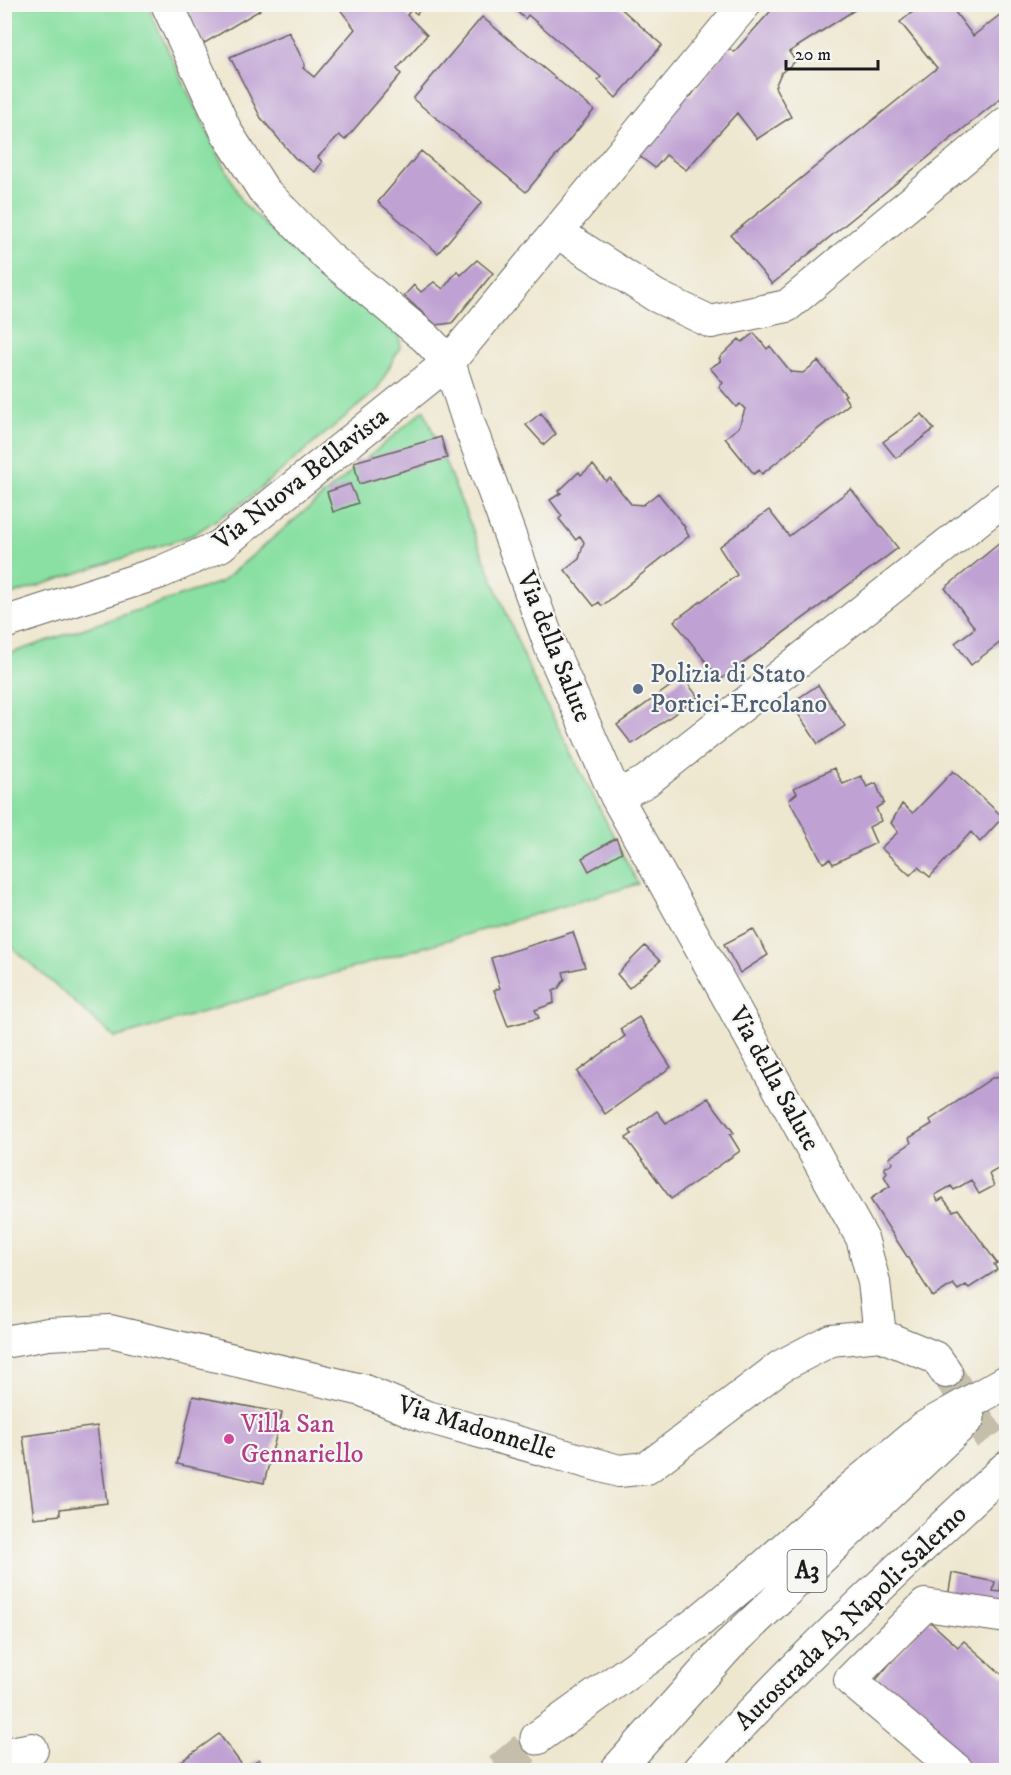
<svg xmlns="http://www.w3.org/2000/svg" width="1011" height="1775" font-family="'IM FELL DW Pica',serif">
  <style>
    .green { fill: #8ae0a3; stroke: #537e60; stroke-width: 1.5 }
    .building { fill: #bfa1d3 }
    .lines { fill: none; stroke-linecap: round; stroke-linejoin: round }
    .minor-tunnel { stroke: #c4beab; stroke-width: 32; stroke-dasharray: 32 16; stroke-linecap: butt }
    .motorway-tunnel { stroke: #c4beab; stroke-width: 33; stroke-dasharray: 33 16; stroke-linecap: butt }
    .minor-casing { stroke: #66635b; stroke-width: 34 }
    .motorway-casing { stroke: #66635b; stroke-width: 35 }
    .minor { stroke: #fff; stroke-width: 32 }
    .motorway { stroke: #fff; stroke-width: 33 }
    .service-dot { fill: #5c6f8a; stroke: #f6f6f2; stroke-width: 2 }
    .hotel-dot { fill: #d1479c; stroke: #f6f6f2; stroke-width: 2 }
    .labels { text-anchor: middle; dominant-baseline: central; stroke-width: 4.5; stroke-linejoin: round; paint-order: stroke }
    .shield { fill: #f6f6f2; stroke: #5d5d5c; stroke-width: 1.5 }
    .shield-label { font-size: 24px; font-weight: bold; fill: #1c1c1c }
    .street-label { font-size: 26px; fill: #1c1c1c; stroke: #f6f6f2 }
    .service-label { font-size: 26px; fill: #4e5e75; stroke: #f6f6f2; text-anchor: start }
    .hotel-label { font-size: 26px; fill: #b23c85; stroke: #f6f6f2; text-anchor: start }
  </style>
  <rect width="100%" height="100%" fill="#f6f6f2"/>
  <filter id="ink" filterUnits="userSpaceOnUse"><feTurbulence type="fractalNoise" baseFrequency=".0167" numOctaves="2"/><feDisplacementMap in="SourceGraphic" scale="12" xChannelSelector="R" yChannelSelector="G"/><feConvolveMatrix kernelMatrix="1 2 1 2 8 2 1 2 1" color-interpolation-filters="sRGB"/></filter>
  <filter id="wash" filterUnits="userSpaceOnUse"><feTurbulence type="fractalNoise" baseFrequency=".008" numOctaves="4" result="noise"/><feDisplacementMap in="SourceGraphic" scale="24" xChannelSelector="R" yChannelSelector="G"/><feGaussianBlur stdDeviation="1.35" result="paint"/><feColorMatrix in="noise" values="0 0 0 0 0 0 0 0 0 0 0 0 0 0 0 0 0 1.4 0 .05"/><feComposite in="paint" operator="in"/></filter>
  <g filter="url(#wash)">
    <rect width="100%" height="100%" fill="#eee7cf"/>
    <!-- green -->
    <path class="green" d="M4 5H147L191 99 243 203 293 251 400 329V347L377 390 245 501 193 535 5 597Z
      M424 410 532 676 638 884 115 1038 5 941V655L221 582Z"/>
    <g id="blocks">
      <!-- building -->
      <path class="building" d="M185 4H257L260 10 203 44Z
        M336 4H423L417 14 411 10 407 15 427 35 397 69 401 74 345 140 339 135 318 157 322 162 315 172 295 158 261 118 230 57 289 32 305 65 303 68 314 77 355 29Z
        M509 4H616L662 45 616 98 598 80 601 77 528 15 525 19Z
        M777 4H864L789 52 796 61 781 73 775 87 791 117 757 139 737 113 686 170 666 155 655 168 634 152 685 91 691 96 727 47 734 52Z
        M923 4H949L973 36 1006 10V94L772 284 731 235 937 68 900 22Z
        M482 17 594 110 526 192 413 99Z
        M421 151 482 202 438 253 378 202Z
        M477 260 493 273 452 323 436 325 404 296 414 285 421 292 434 282 443 289 457 271 461 275Z
        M754 333 767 349 770 346 791 372 803 373 818 361 846 395 844 396 849 404 762 474 759 470 754 474 725 438 739 427 745 409 740 404 736 407 719 387 723 383 710 368 721 361 719 358 739 339 742 342Z
        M541 413 556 434 544 445 526 425Z
        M922 414 934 429 896 458 883 442Z
        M441 437 447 458 359 484 354 462Z
        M593 465 606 481 610 478 631 504 643 505 658 493 685 527 684 528 689 536 602 606 599 602 594 606 565 570 579 559 584 542 580 536 576 540 559 519 562 516 550 500 561 493 559 491 579 472 581 475Z
        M350 484 358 503 333 512 327 492Z
        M851 489 898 548 720 680 674 621 737 575 719 547 769 510 789 536Z
        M1001 542 1006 548 1005 593 1006 638 971 665 955 643 975 628 945 588Z
        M683 677 698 697 632 744 617 725Z
        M818 685 845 726 818 744 791 703Z
        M834 768 843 784 861 776 867 787 876 783 884 803 876 808 881 821 869 827 876 843 833 864 830 859 823 863 789 800 797 793 794 788Z
        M953 771 1003 817 980 842 971 832 930 877 918 867 910 875 881 848 898 832 891 823 902 804 913 813Z
        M616 838 622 852 589 871 582 858Z
        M753 929 768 955 740 973 724 944Z
        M573 932 585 967 563 972 565 979 558 989 553 991 554 1003 535 1010 539 1018 508 1026 494 990 500 988 491 958Z
        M645 946 660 961 629 988 617 974Z
        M639 1017 671 1067 605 1114 577 1072 625 1036 620 1029Z
        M1006 1077V1159L1004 1161 1005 1165 989 1174 994 1186 979 1194 971 1180 954 1190 951 1186 935 1195 938 1201 943 1198 953 1211 958 1209 997 1263 994 1264 997 1270 969 1288 966 1285 958 1290 953 1284 933 1297 870 1199 890 1186 884 1176 887 1172 884 1168 893 1163 889 1158 911 1143 909 1138 932 1124 930 1120 992 1078Z
        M708 1098 734 1133 730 1135 740 1151 671 1199 626 1138 632 1134 630 1131 657 1111 666 1123Z
        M193 1396 282 1413 264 1483 177 1464Z
        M97 1426 107 1503 60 1509V1515L34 1518 23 1436Z
        M952 1573 995 1582 993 1591 1000 1592 1001 1577 1006 1578V1612L947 1603Z
        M927 1619 958 1647 964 1641 1006 1678V1770H970L871 1686Z
        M219 1734 245 1769 259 1759 267 1770H169Z"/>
    </g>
  </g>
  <g filter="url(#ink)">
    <use href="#blocks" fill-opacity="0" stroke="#66635b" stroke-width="1.5"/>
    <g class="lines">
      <!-- minor-tunnel -->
      <path class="minor-tunnel" d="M946 1372 1006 1462"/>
      <!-- motorway-tunnel -->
      <path class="motorway-tunnel" d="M500 1770 537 1738"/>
      <!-- minor casing -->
      <g class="minor-casing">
        <path id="minor" d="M167 4 227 133 264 191 327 256 426 338 449 362 468 421 551 648 616 796 862 1238 874 1282 880 1335
          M557 232 656 296 711 322 787 306 1006 123
          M4 623 161 572 220 546 449 362 745 4
          M616 796 645 782 1006 498
          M4 1342 48 1334 110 1331 362 1390 424 1416 619 1471 647 1468 781 1366 831 1340 880 1335 936 1358 946 1372
          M4 1754 32 1749
          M957 1770 850 1680 925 1605 1006 1617"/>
      </g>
      <!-- motorway casing -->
      <g class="motorway-casing">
        <path id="motorway" d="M537 1738 697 1623 764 1567 852 1488 924 1428 1006 1382
          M617 1770 728 1646 968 1418
          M699 1770C795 1663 901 1566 1006 1468"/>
      </g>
      <!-- minor -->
      <use href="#minor" class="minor"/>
      <!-- motorway -->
      <use href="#motorway" class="motorway"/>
    </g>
  </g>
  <!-- markers -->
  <circle class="service-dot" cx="638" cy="689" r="6"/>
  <circle class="hotel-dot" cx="229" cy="1439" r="6"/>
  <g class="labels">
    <!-- shield labels -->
    <rect class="shield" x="787.5" y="1550" width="39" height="42" rx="4.5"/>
    <g class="shield-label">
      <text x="807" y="1571">A3</text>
    </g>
    <!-- street labels -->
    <g class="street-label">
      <text transform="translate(301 479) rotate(-38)">Via Nuova Bellavista</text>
      <text transform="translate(554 647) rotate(68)">Via della Salute</text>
      <text transform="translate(774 1079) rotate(61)">Via della Salute</text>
      <text transform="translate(477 1428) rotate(17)">Via Madonnelle</text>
      <text transform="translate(851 1618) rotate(-44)">Autostrada A3 Napoli-Salerno</text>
    </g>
    <!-- service labels -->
    <g class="service-label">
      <text x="650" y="674">Polizia di Stato<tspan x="650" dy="30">Portici-Ercolano</tspan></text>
    </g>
    <!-- hotel labels -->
    <g class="hotel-label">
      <text x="241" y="1424">Villa San<tspan x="241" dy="30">Gennariello</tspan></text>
    </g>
  </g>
  <!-- margin -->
  <rect width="1011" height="1775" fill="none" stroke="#f6f6f2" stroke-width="24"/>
  <!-- scale -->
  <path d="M786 60v9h92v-9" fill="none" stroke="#1c1c1c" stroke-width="3"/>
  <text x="795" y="60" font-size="18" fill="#1c1c1c" stroke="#f6f6f2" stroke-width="4.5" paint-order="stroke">20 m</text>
</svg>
